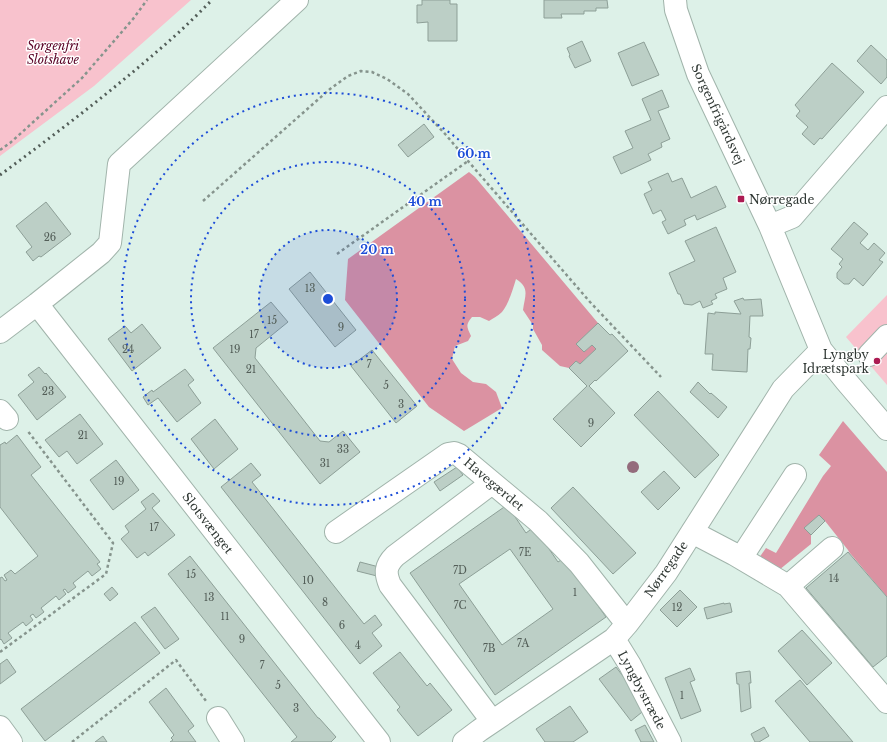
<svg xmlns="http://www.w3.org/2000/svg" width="887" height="742" font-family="'Libre Baskerville',serif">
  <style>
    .green { fill: #f8c2cd }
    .forest { fill: #db92a2 }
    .building { fill: #bccfc6; stroke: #8d9f97; fill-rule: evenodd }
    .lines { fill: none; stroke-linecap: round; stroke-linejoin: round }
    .minor-casing { stroke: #a1b4ab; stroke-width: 24 }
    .path { stroke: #86948d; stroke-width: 2.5; stroke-dasharray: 3 3; stroke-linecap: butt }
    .minor { stroke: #fff; stroke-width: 22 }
    .rail { stroke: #525d58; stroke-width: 3; stroke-dasharray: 2 4; stroke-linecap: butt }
    .tree { fill: #946c7c }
    .ring { fill: none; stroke: #1d4ed8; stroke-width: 2; stroke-dasharray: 2 4 }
    .poi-dot { fill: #ac1b52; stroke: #fff; stroke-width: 1.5 }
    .labels { text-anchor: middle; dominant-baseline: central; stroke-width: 3; stroke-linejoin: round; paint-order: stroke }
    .number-label { font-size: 10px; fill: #535e58 }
    .park-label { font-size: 12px; font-style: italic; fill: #590024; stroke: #fff }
    .street-label { font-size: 12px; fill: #303834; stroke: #fff }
    .poi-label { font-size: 12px; fill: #303834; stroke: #fff; text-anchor: start }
    .centre { fill: #1d4ed8; stroke: #fff; stroke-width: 2 }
    .ring-label { font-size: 12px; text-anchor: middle; font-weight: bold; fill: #1d4ed8; stroke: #fff; stroke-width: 3; stroke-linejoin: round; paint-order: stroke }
  </style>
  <rect width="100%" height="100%" fill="#ddf1e8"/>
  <!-- green -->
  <path class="green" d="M0 0H191L94 86 0 156Z
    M887 295V385L846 337Z"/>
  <!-- forest -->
  <path class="forest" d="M469 172 475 177 598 323 577 344 584 352 592 345 596 349 580 364 576 361 569 368 560 366 542 350V345L533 329V325L523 310C525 295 530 288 516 279 513 289 509 303 502 312 498 316 493 318 489 321L480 317H472C465 325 467 327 471 336L468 341 455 346 452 359 461 373 473 382 486 384 496 392 502 408 464 431 429 407 345 300 348 259Z
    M843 421 887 472V597L849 552 848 550 825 521 819 515 805 528 811 535V544L779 570 759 558 766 548 776 553 823 476 831 466 819 455Z"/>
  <!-- building -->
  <path class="building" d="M422 0H450V4H457V41H428V22L417 23V5H422Z
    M544 0H607L608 8H596V11H584V14H561L562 18H544Z
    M582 41 591 61 575 68 569 56 570 55 567 48Z
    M644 42 659 75 632 86 618 53Z
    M871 45 887 60V77L881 84 857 61Z
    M832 63 864 92 822 139 820 138 814 145 802 134 808 127 796 116 800 111 795 105Z
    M662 90 669 107 658 111 670 139 661 143 662 147 648 154 651 160 621 174 613 157 633 148 625 131 651 120 642 99Z
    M424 124 434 137 408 157 398 145Z
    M668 173 672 182 682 178 691 198 716 186 726 207 697 220 695 215 684 220 686 225 668 234 662 222 666 220 661 210 653 214 644 194 652 190 648 182Z
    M46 202 71 234 41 257 39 256 33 261 26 252 32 247 16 226Z
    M854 222 868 234 860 243 868 250 874 243 885 253 879 260 883 262 863 286 854 278 849 284H844L837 278V273L842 267 839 264 843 259 831 249Z
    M716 227 736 272 723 278 727 289 715 294 717 298 711 301 713 304 703 308 700 301 692 305 684 304 680 294H678L669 273 695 261 685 241Z
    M310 272 356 330 335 347 289 289Z
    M743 298 744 300 761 299 763 316H750L749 337 751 338 750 349H748L747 372 712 370 713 354H705L708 313 715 314V312L741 314 734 301Z
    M271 302 288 322 256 348 255 358 320 441 329 442 343 431 360 452 320 484 213 348Z
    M598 323 610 335 612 334 628 351 596 381 595 380 589 386 615 413 581 447 553 419 587 386 569 368 576 361 580 364 596 349 592 345 584 352 576 344Z
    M142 324 161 348 132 371 108 339 125 326 131 333Z
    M372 350 417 406 396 423 351 366Z
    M39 367 45 374 46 373 66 397 37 420 18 395 34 382 28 375Z
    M185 369 194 380 188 385 201 403 177 422 158 398 148 405 143 397 152 390 153 392Z
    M698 382 710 394 711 393 727 407 718 418 690 392Z
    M658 391 719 455 695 478 634 415Z
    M80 414 103 444 77 464 67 451 59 457 45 440Z
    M215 419 238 449 214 469 191 439Z
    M17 435 41 467 31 475 100 562 97 564 101 569 92 576 88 571 73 583 76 587 68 593 65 589 63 590 66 594 59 600 56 596 41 608 44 612 36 618 33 614 30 616 33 620 26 626 23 622 8 633 12 638 4 644 1 639 0 640V578L2 577 5 581 7 580 4 575 11 570 15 574 38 556 0 507V445L5 442 6 444Z
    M116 460 139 490 113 510 90 480Z
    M251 463 261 475 252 482 364 624 375 615 382 625 372 633 382 646 360 664 221 487Z
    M457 467 463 475 440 491 434 482Z
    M664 471 680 488 658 510 641 492Z
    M573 487 636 553 613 574 551 508Z
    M153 493 160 501 152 508 175 535 148 556 145 552 137 558 121 539 129 532 125 526 146 509 141 502Z
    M507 505 526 533 534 527 558 562 564 558 606 617 495 695 410 573ZM510 549 553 609 502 645 459 584Z
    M819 515 825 521 811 535 804 528Z
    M848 552 887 597V656L873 667 806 588Z
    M190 556 318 718H319L336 737 331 742H291L297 737 168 574Z
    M360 562 379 567 377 576 357 571Z
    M112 587 118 594 110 601 104 594Z
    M680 590 697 607 677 627 660 610Z
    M724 603V604L730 603 732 612 707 619 704 608Z
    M155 607 179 639 165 649 141 617Z
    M135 622 160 653 45 741 21 709Z
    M802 630 832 663 807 685 778 651Z
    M400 652 427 686 430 683 452 710 418 736 397 710 400 707 373 673Z
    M7 659 16 672 0 684V664Z
    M616 667 647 708 631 721 599 679Z
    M690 668 695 680 690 682 701 711 681 719 665 678Z
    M750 671 751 683H749L751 708 741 712 739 684H737L736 673Z
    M800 680 853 742H810L775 701Z
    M166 688 194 726 188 731 196 742H170L173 740 171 738 174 735 149 702Z
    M570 706 588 732 573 742H545L536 729Z
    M645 725 654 742H641L635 730Z
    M764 727 769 736 759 742H755L751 734Z
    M103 736 107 742H95Z"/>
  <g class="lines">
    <!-- minor casing -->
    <g class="minor-casing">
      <path id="minor" d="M675 0 676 10 698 74 770 226 821 350 846 381 887 429
        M770 226 792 217 887 107
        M37 304 379 742
        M0 332 37 304 101 253 110 243 119 164 297 0
        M869 355 887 336
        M0 411 7 419
        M492 483 395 556C385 566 385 573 390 585L492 721
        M336 532 448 454 454 453 459 455 538 521 579 563 627 624
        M692 532 734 554 788 586 887 702
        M741 558 795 475
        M788 586 832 548
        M614 639 630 665 670 742
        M218 718 233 742
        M0 727 11 742
        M464 742 480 730 614 639 627 624 666 573 783 389 821 350"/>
    </g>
    <!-- path -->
    <path class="path" d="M0 150 10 143 82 78 133 19 147 0
      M203 201 330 89 348 76 361 71 372 72 387 79 408 94 446 135 468 161 590 302 661 377
      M337 254 468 161
      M0 652 106 574 113 543 27 430
      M72 742 176 660 206 701"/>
    <!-- minor -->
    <use href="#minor" class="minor"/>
    <!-- rail -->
    <path class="rail" d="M0 175C61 130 121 84 177 34 189 23 201 11 212 0"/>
  </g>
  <!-- trees -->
  <circle class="tree" cx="633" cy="467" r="6"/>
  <!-- distance rings -->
  <circle cx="328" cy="299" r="69" fill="#1d4ed8" fill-opacity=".12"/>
  <g class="ring">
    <circle cx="328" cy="299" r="69"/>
    <circle cx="328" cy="299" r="137"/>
    <circle cx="328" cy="299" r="206"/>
  </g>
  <!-- markers -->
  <g class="poi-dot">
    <rect x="737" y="195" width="8" height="8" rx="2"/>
    <circle cx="877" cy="361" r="4"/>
  </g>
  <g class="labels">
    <!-- number labels -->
    <g class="number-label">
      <text x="50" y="237">26</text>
      <text x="310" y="288">13</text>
      <text x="272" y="320">15</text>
      <text x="341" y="327">9</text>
      <text x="254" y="334">17</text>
      <text x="128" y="349">24</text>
      <text x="235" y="349">19</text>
      <text x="369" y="364">7</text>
      <text x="251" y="369">21</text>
      <text x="386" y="385">5</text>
      <text x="48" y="391">23</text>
      <text x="401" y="404">3</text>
      <text x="591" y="423">9</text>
      <text x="83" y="435">21</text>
      <text x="343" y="449">33</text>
      <text x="325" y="463">31</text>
      <text x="119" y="481">19</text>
      <text x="154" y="527">17</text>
      <text x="525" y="552">7E</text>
      <text x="460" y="570">7D</text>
      <text x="191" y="574">15</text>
      <text x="834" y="578">14</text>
      <text x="308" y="580">10</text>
      <text x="575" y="592">1</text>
      <text x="209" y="597">13</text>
      <text x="325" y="602">8</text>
      <text x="460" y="605">7C</text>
      <text x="677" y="607">12</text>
      <text x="225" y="616">11</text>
      <text x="342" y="625">6</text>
      <text x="242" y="639">9</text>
      <text x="523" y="643">7A</text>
      <text x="358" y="645">4</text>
      <text x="489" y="648">7B</text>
      <text x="262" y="665">7</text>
      <text x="278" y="685">5</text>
      <text x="682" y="695">1</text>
      <text x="296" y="708">3</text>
    </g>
    <!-- park labels -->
    <g class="park-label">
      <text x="53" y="45">Sorgenfri<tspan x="53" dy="14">Slotshave</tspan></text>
    </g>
    <!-- street labels -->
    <g class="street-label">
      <text transform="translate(718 114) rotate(65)">Sorgenfrigårdsvej</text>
      <text transform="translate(494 484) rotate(40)">Havegærdet</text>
      <text transform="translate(208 523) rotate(52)">Slotsvænget</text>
      <text transform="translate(666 569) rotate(-55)">Nørregade</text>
      <text transform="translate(642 690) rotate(62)">Lyngbystræde</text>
    </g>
    <!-- poi labels -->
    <g class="poi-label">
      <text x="749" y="199">Nørregade</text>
      <text x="869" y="354" text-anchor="end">Lyngby<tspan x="869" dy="14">Idrætspark</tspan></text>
    </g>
  </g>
  <circle cx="328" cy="299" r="6" class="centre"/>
  <g class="ring-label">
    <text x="474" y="158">60 m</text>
    <text x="425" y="206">40 m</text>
    <text x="377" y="254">20 m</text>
  </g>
</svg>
